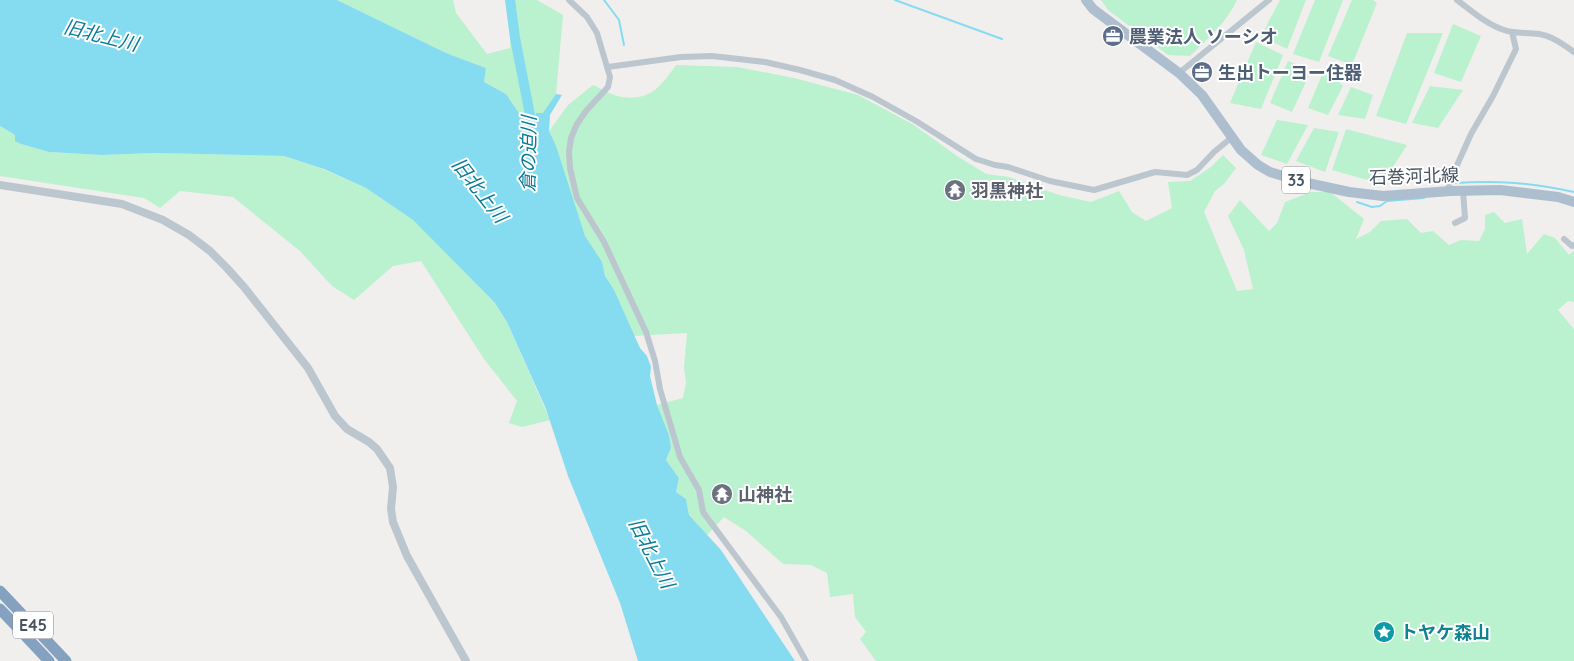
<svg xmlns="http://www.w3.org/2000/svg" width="1574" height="661" font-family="Quicksand,'Noto Sans JP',sans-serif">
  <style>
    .green { fill: #baf1ce }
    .water { fill: #85dcf0 }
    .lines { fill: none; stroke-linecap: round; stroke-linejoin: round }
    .stream { stroke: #85dcf0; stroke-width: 2 }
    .river { stroke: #85dcf0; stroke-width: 10 }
    .minor { stroke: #bcc6ce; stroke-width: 6 }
    .tertiary { stroke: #bcc6ce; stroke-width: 8 }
    .primary { stroke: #adbecf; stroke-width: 10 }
    .motorway { stroke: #84a2c0; stroke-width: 11 }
    .labels { text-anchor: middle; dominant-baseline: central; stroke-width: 4; stroke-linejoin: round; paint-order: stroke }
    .shield { fill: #fff; stroke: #7e868e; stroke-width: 1 }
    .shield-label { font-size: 16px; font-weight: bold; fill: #46525d }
    .service-label { font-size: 18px; font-weight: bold; fill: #4e5e75; stroke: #fff; text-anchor: start }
    .street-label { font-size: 18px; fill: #46525d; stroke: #fff }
    .worship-label { font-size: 18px; font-weight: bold; fill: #5b616d; stroke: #fff; text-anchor: start }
    .culture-label { font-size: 18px; font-weight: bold; fill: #0d838f; stroke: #fff; text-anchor: start }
    .water-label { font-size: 19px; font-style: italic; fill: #087c97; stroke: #fff }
  </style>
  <rect width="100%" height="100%" fill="#f1eeee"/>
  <!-- green -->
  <path class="green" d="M337 0H453L456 13 487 54 510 48 513 0H537L563 15 556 94 536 128 521 116 506 94 484 82 486 68 446 53Z
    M1101 0H1237C1227 22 1207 40 1190 56L1168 55 1108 10Z
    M1280 0H1306L1287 49 1261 36Z
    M1315 0H1343L1319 62 1293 54Z
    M1352 0H1373L1377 3 1352 65 1328 56Z
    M1453 24 1481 36 1461 82 1434 73Z
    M1407 33H1443L1406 124 1376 116Z
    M1256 42 1283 55 1261 109 1230 103Z
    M1288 61 1311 71 1292 112 1270 103Z
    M676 65 737 67 794 78 858 95 914 125 957 156 986 174 1009 177 1059 195 1091 202 1119 191 1132 212 1146 221 1172 208 1168 182 1190 181 1211 167 1223 155 1236 168 1224 184 1215 191 1204 212 1237 291 1253 289 1244 250 1228 216 1240 200 1269 231 1277 223 1285 202 1311 192H1330L1364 219 1356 239 1370 232 1381 221 1407 219 1421 233 1433 231 1449 245 1461 240 1479 241 1485 229V215L1494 212 1505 223 1522 219 1527 254 1544 234 1555 238 1569 255 1574 251V302L1568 301 1558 310 1574 329V661H876L860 639 866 632 855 617 853 594 830 597 827 573 811 565 783 564 746 531 724 517 707 535 689 515 686 499 676 492 679 478 666 460 671 448 669 435 657 405 683 398 686 382 684 368 687 333 634 336 605 276 601 262 585 236 549 131 568 105 593 85C602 89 613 96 622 97 651 101 661 86 676 65Z
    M1325 68 1343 86 1328 115 1308 108Z
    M1430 86 1463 90 1438 128 1412 123Z
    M1351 87 1373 95 1365 119 1338 115Z
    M1277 120 1308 125 1287 164 1261 155Z
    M0 126 15 135 21 144 49 152 101 155 155 153 284 156 318 167 366 188 413 220 495 303 507 322 550 420 522 427 509 423 517 401 484 359 421 261 393 266 354 300 332 286 300 251 233 197 180 191 160 208 144 198 0 176Z
    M1314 128 1339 132 1325 172 1296 161Z
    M1346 129 1407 145 1382 184 1332 170Z"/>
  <!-- water -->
  <path class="water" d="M0 0H337L446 53 486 68 484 82 506 94 521 116 535 128 536 113H543L556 94 562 95 550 115 549 131 556 146 585 236 602 262 605 276 614 290 640 348 647 356 651 367 650 376 657 405 669 435 671 448 666 460 679 478 676 492 686 499 689 515 721 550 795 661H638L620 603 568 476 546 409 507 322 495 303 413 220 366 188 324 169 284 156 155 153 101 155 49 152 21 144 15 141V135L0 126Z"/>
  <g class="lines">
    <!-- stream -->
    <path class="stream" d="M604 0 619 20 624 45
      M895 0 1002 39
      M1455 183C1498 180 1532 183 1574 192
      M1357 202 1372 207 1380 206 1387 201 1424 198"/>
    <!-- river -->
    <path class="river" d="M510 0 515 38 531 120V138"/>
    <!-- minor -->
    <path class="minor" d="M569 0 587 17 597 33 610 77 608 87 586 111 577 124 571 138 569 152 570 168 577 198 604 242 646 332 655 361 660 389 680 457 699 490 703 512 781 617 806 661
      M1457 0C1472 11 1486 24 1504 30 1515 34 1527 32 1539 34 1552 36 1564 45 1574 52
      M608 67 681 57 712 56 765 62 800 70 835 80 873 97 916 121 976 159 995 165 1008 167 1050 181 1094 190 1155 172 1187 175 1197 170 1214 152 1231 138
      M1179 73 1269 0
      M1447 192 1454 172 1471 134 1493 96 1516 49 1512 32
      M1455 223 1465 218 1463 191
      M1564 239 1572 246 1574 245"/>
    <!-- tertiary -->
    <path class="tertiary" d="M0 185 122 204 163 220 189 235 210 251 226 267 244 287 308 368 335 416 347 429 369 442 377 449 390 468 393 487 391 509 393 522 407 556 466 661"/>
    <!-- primary -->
    <path class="primary" d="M1086 0 1093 9 1109 21 1179 73 1202 95 1241 150 1258 165 1270 172 1303 182 1349 192 1383 196 1451 191 1500 190 1558 197 1574 202"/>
    <!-- motorway -->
    <path class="motorway" d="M0 591 66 661
      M0 609 49 661"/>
  </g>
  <!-- icons -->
  <defs>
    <g id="office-disc" transform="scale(1.125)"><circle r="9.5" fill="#5c6f8a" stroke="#fff"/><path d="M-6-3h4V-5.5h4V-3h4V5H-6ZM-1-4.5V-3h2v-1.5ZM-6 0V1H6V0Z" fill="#fff"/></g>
    <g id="temple-disc" transform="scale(1.125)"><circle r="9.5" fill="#6b7280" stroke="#fff"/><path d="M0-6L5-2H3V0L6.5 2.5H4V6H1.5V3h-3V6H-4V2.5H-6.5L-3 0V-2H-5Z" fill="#fff"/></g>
    <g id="sight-disc" transform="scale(1.125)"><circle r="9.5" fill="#0f9aa8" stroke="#fff"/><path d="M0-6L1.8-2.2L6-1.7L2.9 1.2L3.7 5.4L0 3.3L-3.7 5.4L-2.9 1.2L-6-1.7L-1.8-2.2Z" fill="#fff"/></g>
  </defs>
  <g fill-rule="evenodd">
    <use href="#office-disc" x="1113" y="36"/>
    <use href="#office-disc" x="1202" y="72"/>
    <use href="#temple-disc" x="955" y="190"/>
    <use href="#temple-disc" x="722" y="494"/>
    <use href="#sight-disc" x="1384" y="632"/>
  </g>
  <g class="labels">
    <!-- shield labels -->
    <g class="shield">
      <rect x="1282" y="166.5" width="28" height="27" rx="4"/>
      <rect x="13" y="611.5" width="40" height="27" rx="4"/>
    </g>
    <g class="shield-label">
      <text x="1296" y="180">33</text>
      <text x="33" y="625">E45</text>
    </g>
    <!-- service labels -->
    <g class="service-label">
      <text x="1129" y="36">農業法人 ソーシオ</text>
      <text x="1218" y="72">生出トーヨー住器</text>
    </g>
    <!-- street labels -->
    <g class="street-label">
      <text transform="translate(1414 176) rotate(-2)">石巻河北線</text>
    </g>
    <!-- worship labels -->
    <g class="worship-label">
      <text x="971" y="190">羽黒神社</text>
      <text x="738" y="494">山神社</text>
    </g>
    <!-- culture labels -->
    <g class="culture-label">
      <text x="1400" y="632">トヤケ森山</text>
    </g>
    <!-- water labels -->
    <g class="water-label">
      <text transform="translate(101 35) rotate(14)">旧北上川</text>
      <text transform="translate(528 154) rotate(-89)">倉の迫川</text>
      <text transform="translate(480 190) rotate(52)">旧北上川</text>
      <text transform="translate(652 553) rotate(63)">旧北上川</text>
    </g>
  </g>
</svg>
